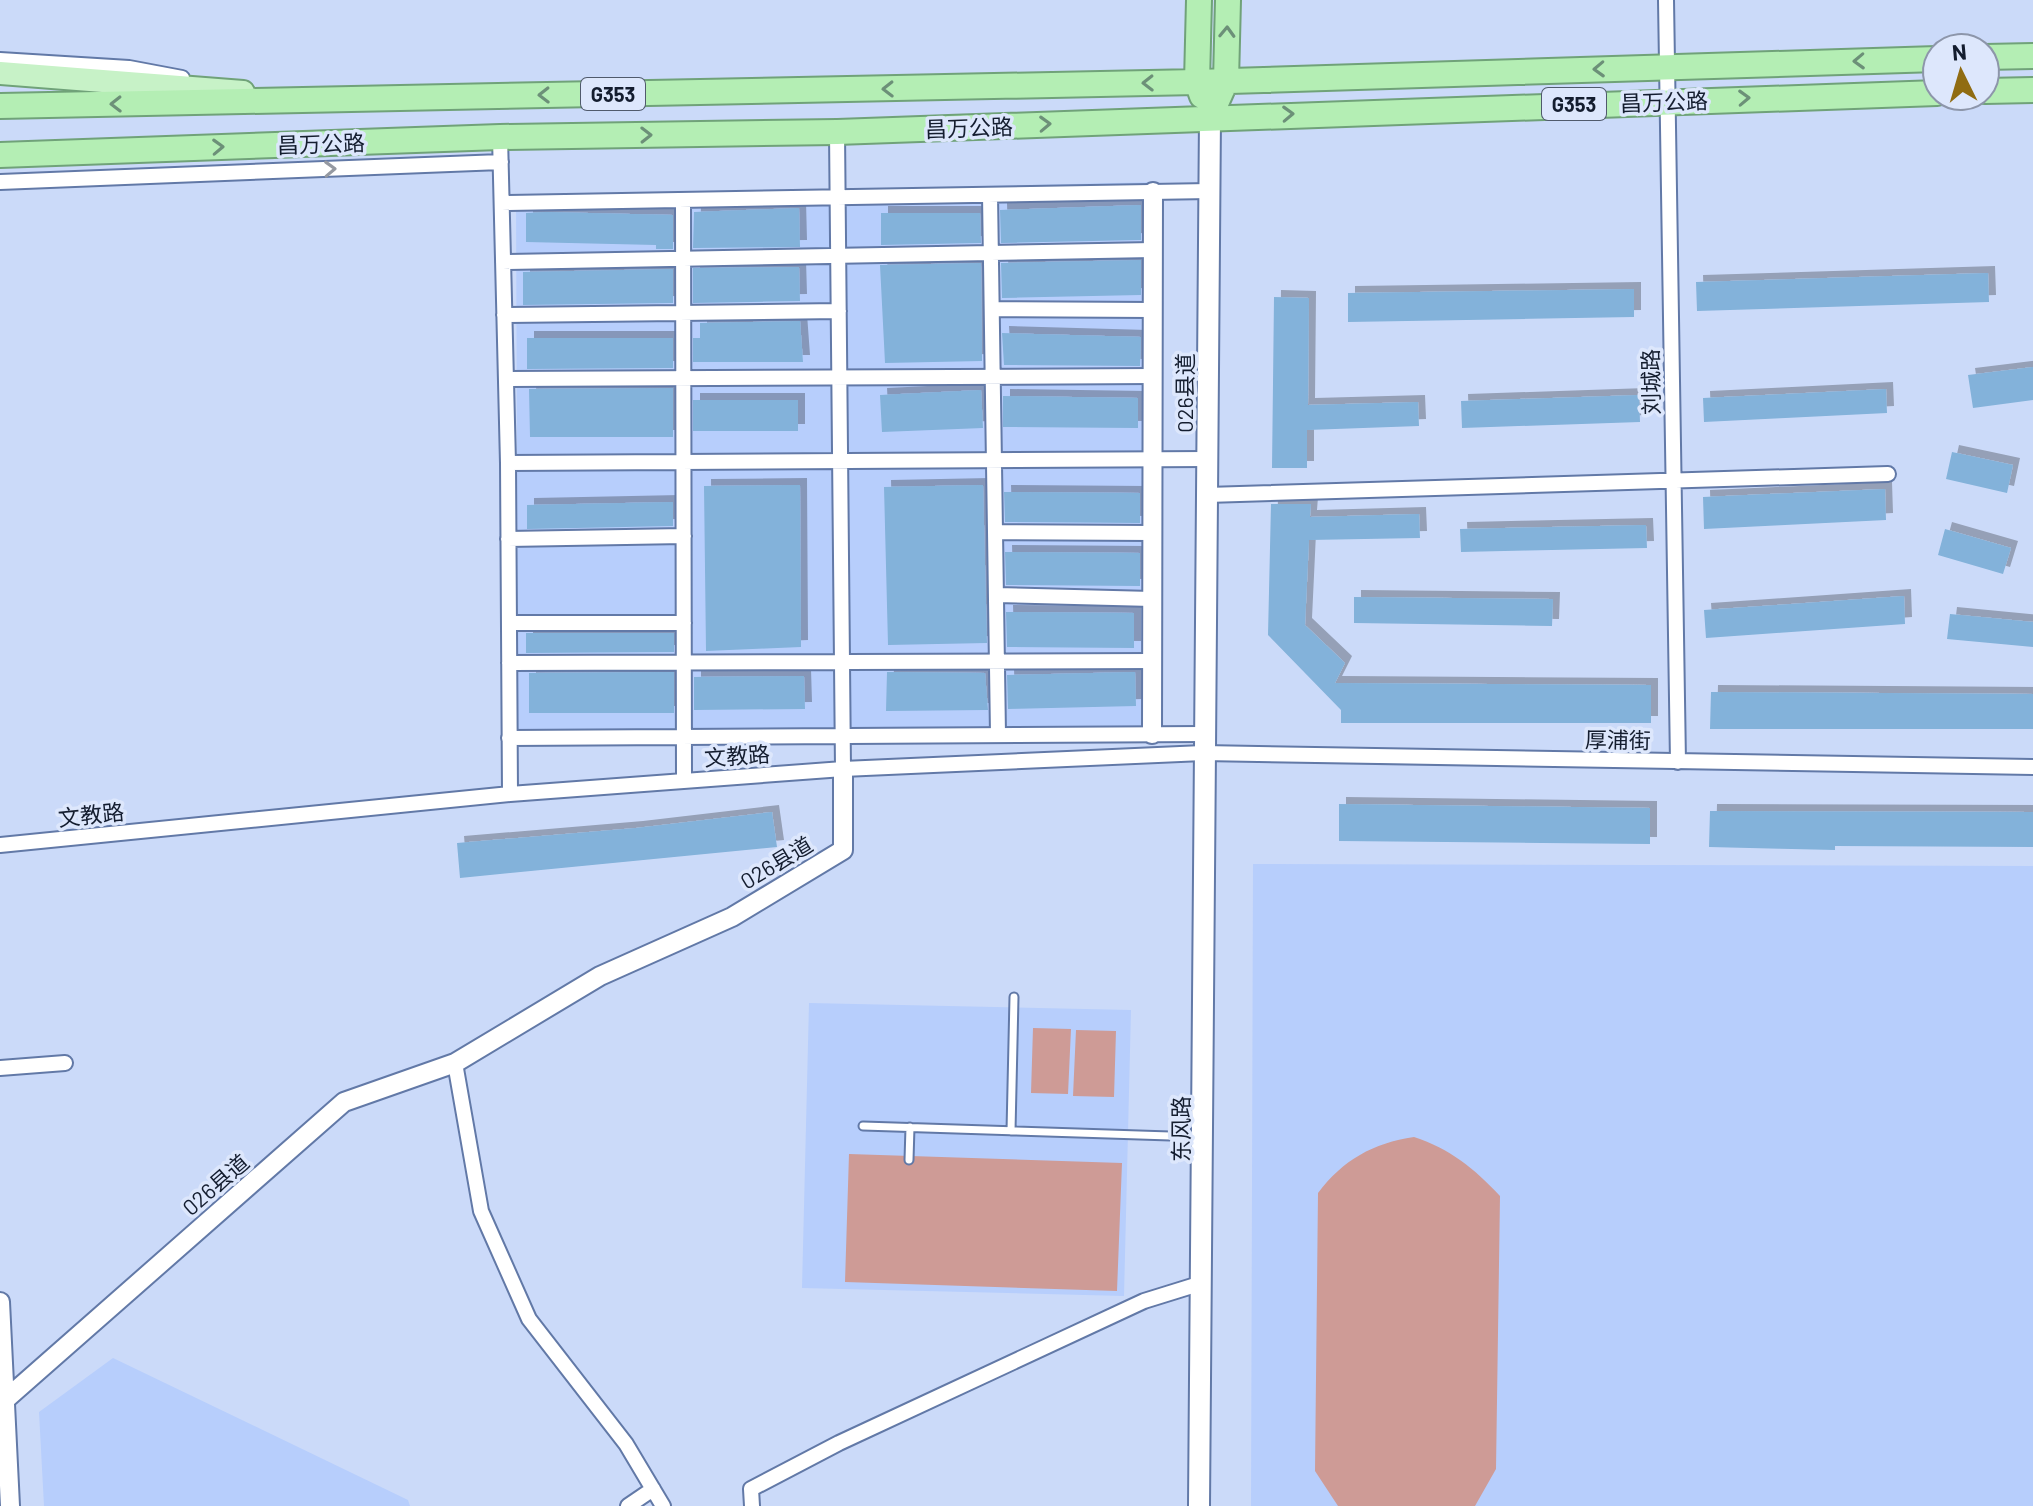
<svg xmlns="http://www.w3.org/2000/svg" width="2033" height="1506" font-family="Barlow,'Noto Sans SC',sans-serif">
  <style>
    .built { fill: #b7cefc }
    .green { fill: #ce9b96 }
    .building { fill: #83b2da; filter: url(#shadow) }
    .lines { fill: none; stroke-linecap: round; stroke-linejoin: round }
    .service-casing { stroke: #6279a7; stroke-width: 11 }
    .minor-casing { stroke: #6279a7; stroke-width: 18 }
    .tertiary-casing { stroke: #6279a7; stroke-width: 22 }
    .secondary-casing { stroke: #6279a7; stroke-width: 24 }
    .primary-casing { stroke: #70a279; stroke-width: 26 }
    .trunk-casing { stroke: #70a279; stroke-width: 28 }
    .service { stroke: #fff; stroke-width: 7 }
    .minor { stroke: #fff; stroke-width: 14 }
    .tertiary { stroke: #fff; stroke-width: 18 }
    .secondary { stroke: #fff; stroke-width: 20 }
    .primary { stroke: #c7f2c7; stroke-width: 22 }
    .trunk { stroke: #b4eeb4; stroke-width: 24 }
    .oneway { stroke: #6c9078 }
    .oneway2 { stroke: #9599a1 }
    .labels { text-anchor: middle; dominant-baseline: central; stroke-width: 7; stroke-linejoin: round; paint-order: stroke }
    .shield { fill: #dde7fc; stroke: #505a6c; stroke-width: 2 }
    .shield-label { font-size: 20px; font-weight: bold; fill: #141d2f }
    .street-label { font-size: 22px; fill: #141d2f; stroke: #dde7fc }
  </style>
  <defs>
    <filter id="shadow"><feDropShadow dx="7" dy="-7" stdDeviation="0" flood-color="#0004"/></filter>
  </defs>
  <rect width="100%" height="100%" fill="#cbdaf9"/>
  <!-- built -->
  <path class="built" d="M1158 182 1142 727 518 731 516 197Z
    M1253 864 2033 866V1506H1251Z
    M809 1003 1131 1010 1124 1296 802 1288Z
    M113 1358 408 1500 410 1506H44L39 1412Z"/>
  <!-- green -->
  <path class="green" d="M1033 1028 1071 1029 1068 1094 1031 1093Z
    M1076 1030 1116 1031 1114 1097 1073 1096Z
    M1414 1137C1450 1149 1474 1168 1500 1196L1496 1469 1475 1506H1338L1315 1471 1318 1193C1343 1160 1373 1143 1414 1137Z
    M849 1154 1122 1163 1117 1291 845 1282Z"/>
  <!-- building -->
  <path class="building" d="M1141 205V240L1001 243 1000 210Z
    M799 208 800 247 693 248 694 212Z
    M547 212 673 215V249H656V245L526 242V213Z
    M881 213H980L981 243 881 245Z
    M1141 260V295L1002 298 1001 263Z
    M981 263 982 361 885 363 880 265Z
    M799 267 800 301 693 303V268Z
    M673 269V303L523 305V272Z
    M1988 273 1989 302 1697 311 1696 282Z
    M1634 289V317L1348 322V293Z
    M1274 297 1309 298 1308 405 1418 402 1419 426 1307 430V468H1272Z
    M800 321 803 362H693V338H700V323Z
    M1002 333 1141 337 1140 366 1004 365Z
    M527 338H673V368L527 369Z
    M2033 367V400L1973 408 1968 375Z
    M673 388V437H530L529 389Z
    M1886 389 1887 413 1704 422 1703 398Z
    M981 390 983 428 882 432 880 395Z
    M1639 395 1640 422 1462 428 1461 401Z
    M1003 396 1138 398V428L1003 427Z
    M693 400H798V431H693Z
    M1952 452 2013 465 2007 493 1946 479Z
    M800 485 801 647 706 651 704 486Z
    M983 485 987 643 888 645 884 487Z
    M1885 489 1886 520 1704 529 1703 497Z
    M1004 492 1140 493V523L1005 522Z
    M673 502V526L527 529V505Z
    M1271 504H1311L1310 517 1419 514 1420 538 1309 540 1305 625 1345 663 1335 683 1651 685V723H1341V710L1268 635Z
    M1646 525 1647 548 1461 552 1460 529Z
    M1945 529 2011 548 2003 574 1938 555Z
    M1005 552 1140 553V586L1006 585Z
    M1904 596 1905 624 1706 638 1704 610Z
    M1354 597 1553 599 1552 626 1354 623Z
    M1006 612 1134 613V648L1007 647Z
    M1950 614 2033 622V647L1947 639Z
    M526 633H674V652L526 653Z
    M674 672V713H529V673Z
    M887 672 985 673 988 710 886 711Z
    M1135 672 1136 706 1008 709 1007 675Z
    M804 676 805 709 694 710V677Z
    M1711 692 2033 694V729H1710Z
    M1339 804 1650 808V844L1339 841Z
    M1710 811 2033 812V847L1835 846V850L1709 847Z
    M772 812 777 847 460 878 457 843 636 828Z"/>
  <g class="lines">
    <!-- service casing -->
    <g class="service-casing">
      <path id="service" d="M863 1126 1201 1137
        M1011 1131 1014 997
        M909 1160 910 1127"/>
    </g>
    <!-- minor casing -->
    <g class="minor-casing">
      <path id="minor" d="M1666 0 1678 762
        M0 60 129 68 182 78
        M500 137 508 463 510 794
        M0 182 501 162
        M990 195 998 734
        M683 200 684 781
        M502 203 1210 191
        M503 262 1153 250
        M992 309 1152 310
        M504 315 839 311
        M506 379 1153 376
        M508 463 1208 459
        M1207 495 1888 474
        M995 532 1152 533
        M508 539 684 536
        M996 595 1152 599
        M509 623H684
        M509 663 1152 661
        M509 738 1204 734
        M843 769 1203 753 2033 767
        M0 845 510 794 843 769 837 132
        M455 1063 481 1211 529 1319 626 1444 663 1506
        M0 1068 65 1063
        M628 1506 653 1489
        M752 1506 751 1489 839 1443 1144 1301 1202 1283"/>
    </g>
    <!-- tertiary casing -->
    <g class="tertiary-casing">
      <path id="tertiary" d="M1152 734 1153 192
        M0 1302 10 1506
        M5 1400 344 1102 455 1063 600 976 732 917 843 850V769"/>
    </g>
    <!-- secondary casing -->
    <g class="secondary-casing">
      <path id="secondary" d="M1199 1506 1210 117"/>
    </g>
    <!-- primary casing -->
    <g class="primary-casing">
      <path id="primary" d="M0 73 243 92"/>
    </g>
    <!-- trunk casing -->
    <g class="trunk-casing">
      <path id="trunk" d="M1199 0 1197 82 1202 96
        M1985 57 2033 56
        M1985 91 2033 90
        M0 106 1197 82 1937 59
        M1210 117 1226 81 1228 0
        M0 155 500 137 837 132 1937 93"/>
    </g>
    <!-- service -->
    <use href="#service" class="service"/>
    <!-- minor -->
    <use href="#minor" class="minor"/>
    <!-- tertiary -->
    <use href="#tertiary" class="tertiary"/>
    <!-- secondary -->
    <use href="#secondary" class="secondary"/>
    <!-- primary -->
    <use href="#primary" class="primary"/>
    <!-- trunk -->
    <use href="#trunk" class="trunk"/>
  </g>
  <!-- one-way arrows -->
  <defs><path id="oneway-chevron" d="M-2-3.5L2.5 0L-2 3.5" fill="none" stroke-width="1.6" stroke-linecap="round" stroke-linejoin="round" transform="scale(2)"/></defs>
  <g class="oneway">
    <use href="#oneway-chevron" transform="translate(1227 32) rotate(-88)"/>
    <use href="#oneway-chevron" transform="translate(1859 61) rotate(178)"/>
    <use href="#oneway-chevron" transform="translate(1599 69) rotate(178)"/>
    <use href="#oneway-chevron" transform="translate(1148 83) rotate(179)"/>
    <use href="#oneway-chevron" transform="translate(888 89) rotate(179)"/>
    <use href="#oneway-chevron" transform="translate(544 95) rotate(179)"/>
    <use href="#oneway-chevron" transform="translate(1744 98) rotate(-2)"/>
    <use href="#oneway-chevron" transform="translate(116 104) rotate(179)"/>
    <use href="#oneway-chevron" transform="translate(1288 114) rotate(-2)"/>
    <use href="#oneway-chevron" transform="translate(1045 124) rotate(-2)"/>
    <use href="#oneway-chevron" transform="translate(646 135) rotate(-1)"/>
    <use href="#oneway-chevron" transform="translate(218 147) rotate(-2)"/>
  </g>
  <use class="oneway2" href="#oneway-chevron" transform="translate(330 169) rotate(-2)"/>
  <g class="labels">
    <!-- shield labels -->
    <g class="shield">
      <rect x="581" y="78" width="64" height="32" rx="6"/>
      <rect x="1542" y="88" width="64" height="32" rx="6"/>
    </g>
    <g class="shield-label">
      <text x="613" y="94">G353</text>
      <text x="1574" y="104">G353</text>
    </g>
    <!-- street labels -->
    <g class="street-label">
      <text transform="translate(1664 101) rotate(-2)">昌万公路</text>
      <text transform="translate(969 127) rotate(-2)">昌万公路</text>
      <text transform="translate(321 143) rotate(-2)">昌万公路</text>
      <text transform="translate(1650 382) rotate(-91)">刘城路</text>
      <text transform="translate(1184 393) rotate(-90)">026县道</text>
      <text transform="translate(1618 739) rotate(1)">厚浦街</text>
      <text transform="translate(737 755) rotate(-4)">文教路</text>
      <text transform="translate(91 814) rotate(-6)">文教路</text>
      <text transform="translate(776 862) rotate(-31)">026县道</text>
      <text transform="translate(1180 1129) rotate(-90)">东风路</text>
      <text transform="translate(215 1184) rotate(-41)">026县道</text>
    </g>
  </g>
  <!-- north arrow -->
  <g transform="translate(1961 72) rotate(355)"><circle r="38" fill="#dde7fc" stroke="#8d96aa" stroke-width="2"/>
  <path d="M0-6L14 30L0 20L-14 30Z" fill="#906c12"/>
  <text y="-12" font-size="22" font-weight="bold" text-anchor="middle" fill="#141d2f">N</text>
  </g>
</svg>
